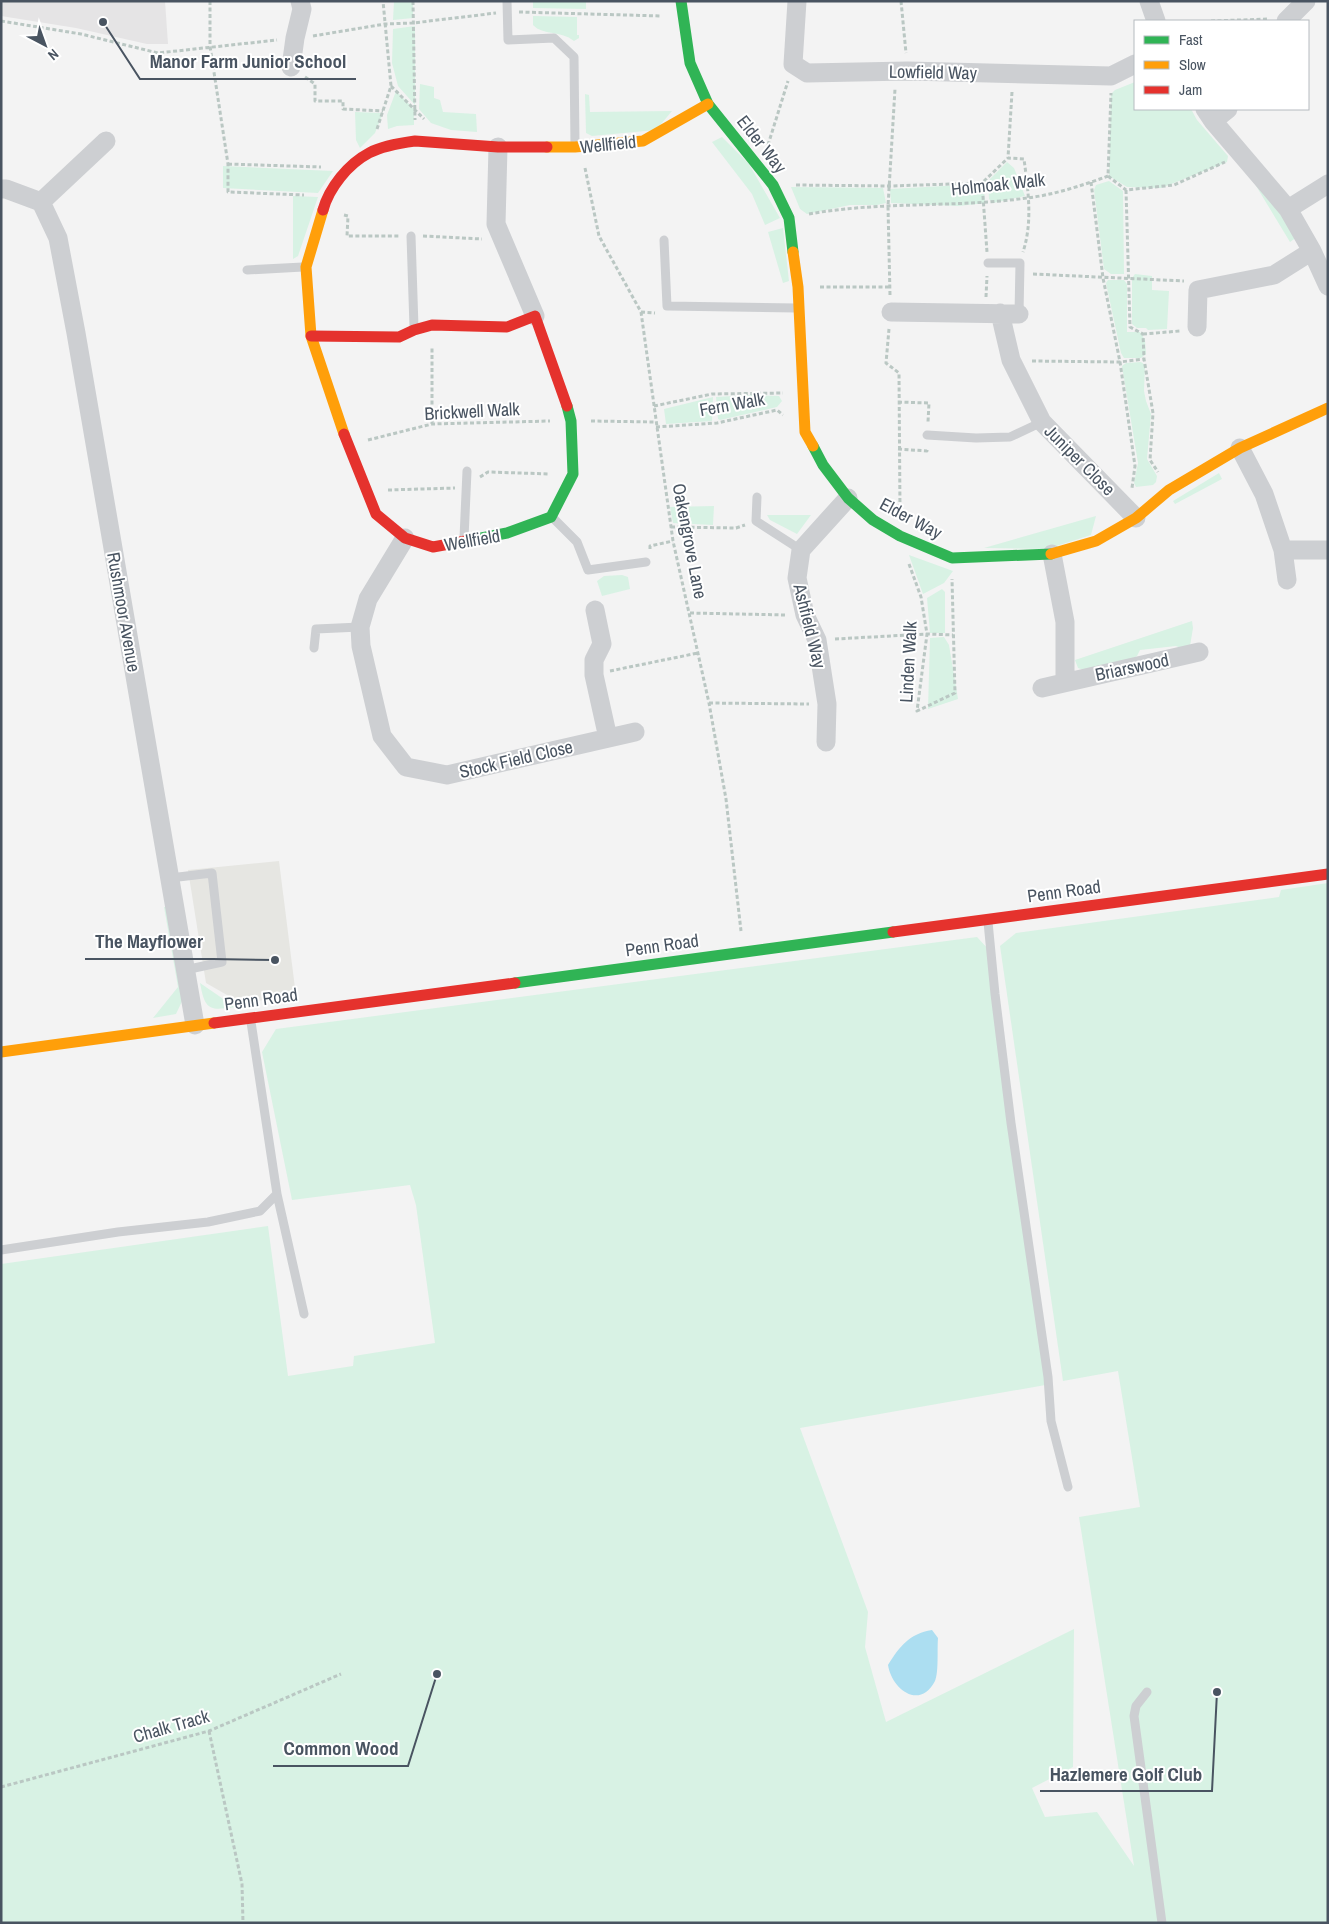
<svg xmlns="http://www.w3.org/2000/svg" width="1329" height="1924" font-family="'Archivo Narrow',sans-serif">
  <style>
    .commercial { fill: #e6e6e2 }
    .education { fill: #e5e4e5 }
    .green { fill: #d8f2e4 }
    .water { fill: #acdef1 }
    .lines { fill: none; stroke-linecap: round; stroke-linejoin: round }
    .path { stroke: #bac7c3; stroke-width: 3; stroke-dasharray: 4 2.5; stroke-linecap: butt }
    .lane { stroke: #cdcfd2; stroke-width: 9 }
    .street { stroke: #cdcfd2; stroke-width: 19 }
    .fast { stroke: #30b455; stroke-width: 11 }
    .slow { stroke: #ff9f0a; stroke-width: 11 }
    .jam { stroke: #e5322d; stroke-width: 11 }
    .labels { text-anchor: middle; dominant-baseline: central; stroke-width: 4; stroke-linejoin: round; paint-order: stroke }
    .street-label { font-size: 18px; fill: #495461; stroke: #fff }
    .leader { fill: none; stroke: #495461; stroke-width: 2 }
    .callout-dot { fill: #495461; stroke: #fff; stroke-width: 2 }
    .callout-label { font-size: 19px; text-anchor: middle; font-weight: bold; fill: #495461; stroke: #fff; stroke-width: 4; stroke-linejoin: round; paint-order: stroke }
  </style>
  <rect width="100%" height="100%" fill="#f3f3f3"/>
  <!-- commercial -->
  <path class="commercial" d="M279 861 296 996 241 1003 206 983 188 870Z"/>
  <!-- education -->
  <path class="education" d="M1 1H165L168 44H147L76 28 1 16Z"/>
  <!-- green -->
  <path class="green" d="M394 1H413V18L393 20Z
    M533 1H586V9L533 8Z
    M533 16 577 17V35H579V38L574 41C561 30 543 36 533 25Z
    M415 26V105L398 86 392 63 393 29Z
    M1135 82V109H1191L1197 120 1228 156 1227 162 1161 188 1127 187 1109 176 1111 94 1115 90Z
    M420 84 434 87V98L440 100 443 112 476 114 477 132 451 130 431 123 419 109Z
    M396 91 414 109V125L397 126 388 129 387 115Z
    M585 94 589 95 590 112 672 111 656 130 592 136 586 133Z
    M355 112 383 113 375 133 360 148 356 140Z
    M722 137 749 164 780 218 765 225 752 194 712 142Z
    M1007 162 1014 168 1025 196 993 203 989 199 988 181Z
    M223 166 333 171 318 193 223 188Z
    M1249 170 1297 237 1290 242 1247 171Z
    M1109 181 1123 191 1124 274H1111L1104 269 1094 190 1096 185Z
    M980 184 984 189 985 203 959 206 891 203 890 189Z
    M791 187 883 188 886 203 877 205H850L807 214 800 209Z
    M293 196 318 197 298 256 293 259Z
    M783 228 789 281 783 283 768 232Z
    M1135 274 1152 276V290L1169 291 1167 329 1148 330 1146 328H1137L1132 324V278Z
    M1108 280H1124L1127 284V332H1140L1145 340 1146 354 1141 358H1124L1121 353 1106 283Z
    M1141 362 1145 365 1144 391 1146 401 1151 414 1147 459 1157 476 1156 482 1153 485 1136 487 1134 483 1138 463 1122 366 1126 363Z
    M751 395 779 396 782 401 777 407 720 420 718 419 716 397Z
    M713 397 712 421 666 424 664 409Z
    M1219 473 1222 479 1175 504 1173 501Z
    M714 506 713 525 673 523 670 507Z
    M767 515H811L797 534 770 520Z
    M1096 516 1091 535 1047 549 984 548Z
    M909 555 953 571 944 583 923 594Z
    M622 575 628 577 630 589 602 596 597 581 604 576Z
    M942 589 945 592V633H930L927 598Z
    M1192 621 1193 628 1190 646 1185 650 1176 646 1140 650 1137 656 1130 660 1087 671 1078 668 1075 660Z
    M944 637 949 645 958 699 928 709 930 638Z
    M1328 883V1923H1V1264L268 1226 288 1376 353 1366 354 1356 435 1343 416 1205 410 1185 292 1200 262 1052 276 1029 977 937 990 951 1051 1384 800 1428 868 1612 865 1647 886 1722 1074 1629 1073 1767 1032 1788 1045 1817 1097 1812 1134 1866 1079 1517 1140 1507 1118 1371 1063 1381 1000 946 1016 933 1279 897 1281 890Z
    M164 907H168L184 997 176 1014 153 1018 178 987Z
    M200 983 235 1007C209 1011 205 1010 200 983Z"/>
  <!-- water -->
  <path class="water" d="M932 1630 938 1638C937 1649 939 1672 935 1681 920 1710 892 1690 888 1665 900 1646 909 1634 932 1630Z"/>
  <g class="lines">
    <!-- path -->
    <path class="path" d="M210 1V46L228 164V192L304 195
      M413 1 415 120
      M901 1 906 53
      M519 12 661 16
      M1 21 81 34 158 53 277 40
      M1211 21 1269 19
      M313 36 385 24 413 23 496 13
      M305 77 315 84V101H343V109L383 111
      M391 86 424 119
      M1012 92 1008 158 1024 159C1028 190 1033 221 1023 252
      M377 129 391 86 383 1
      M768 145 788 81
      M228 164 321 167
      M585 168 599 236 641 312 673 541 709 703 726 799 741 931
      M1108 176 1126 190 1174 185 1225 162
      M1091 182 1103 278 1120 362 1135 466 1132 488
      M982 183 987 252
      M796 185 890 186 982 183 1008 158
      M1126 190 1130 327 1143 334 1144 359 1153 413 1150 460 1158 472
      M809 214C881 201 955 208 1027 198 1053 195 1084 185 1108 176L1111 93
      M344 215 348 216 347 236H400
      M423 236 482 239
      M1033 274 1184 281
      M820 287H889
      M890 295 888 206 895 89
      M986 297 987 276
      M641 312 655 313
      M889 329 886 363 899 373 900 511
      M1143 334 1180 331
      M1032 361 1120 362 1144 359
      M898 402 929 403 928 422
      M654 406 712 394 783 393
      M591 421 655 422
      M432 424V348
      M656 427 717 423 777 410 783 415
      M368 440 432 424 550 421
      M898 449 927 451V448
      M480 477 488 472 550 474
      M388 490 455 488
      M671 527 736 528 745 525
      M650 549V546L673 541
      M909 564 921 597 927 634 917 711 955 693 952 579
      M690 613 787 615
      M835 639 927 634 953 635
      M610 671 698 653
      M709 703 809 704
      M209 1731 242 1884 243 1923
      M1 1787 209 1731 341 1674"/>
    <!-- lane -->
    <path class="lane" d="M507 1 508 40 554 38 574 57 575 145
      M411 236 414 327
      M664 240 667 306 796 308
      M988 263H1020L1019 314
      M247 270 303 267
      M927 435 976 438 1010 437 1042 422
      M757 497 756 521 801 550
      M552 517 577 542 588 570 646 562
      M464 538 467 471
      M314 648 316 629 360 627
      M170 878 212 873 222 962 185 970
      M988 922 995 994 1011 1123 1048 1377 1051 1421 1068 1487
      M277 1194 304 1314
      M1 1250 118 1232 208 1222 260 1211 277 1194 251 1022
      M1147 1692 1136 1706 1134 1716 1162 1923"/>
    <!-- street -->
    <path class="street" d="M797 1 793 64 807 73 908 71 1111 76 1135 64
      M1149 1 1156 21
      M1286 21 1306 1
      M291 67 295 38 302 9 300 1
      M1205 109 1213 121 1288 209 1312 251 1328 286
      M1213 121 1228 109
      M498 147 496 224 535 316
      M1 189H6L41 202
      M41 202 58 238 76 333 195 1025
      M41 202 106 141
      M1288 209 1328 184
      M891 312 1019 314
      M1000 313 1011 360 1042 422 1136 518
      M1197 327 1198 290 1274 275 1312 251
      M1240 448 1264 494 1283 550H1328
      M405 538 368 599 360 627 361 646 382 736 406 767 447 775 635 732
      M1283 550 1287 580
      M1052 554 1065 622V681
      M595 610 602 644 594 660V675L608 738
      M1042 688 1199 652
      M826 742 827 704 817 640 805 615 797 578 801 550 848 498"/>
    <!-- fast -->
    <path class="fast" d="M681 1 690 63 708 104 773 185 789 218 793 252
      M813 446 823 465 848 498 873 520 900 536 952 558 1051 554
      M471 540 507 533 551 517 573 474 571 421 567 406
      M515 983 893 932"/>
    <!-- slow -->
    <path class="slow" d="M547 147H575L643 141 708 104
      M323 210 306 267 311 336 344 434
      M793 252 798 287 805 432 813 446
      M1051 554 1096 541 1136 518 1169 490 1240 448 1328 408
      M1 1052 214 1023"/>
    <!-- jam -->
    <path class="jam" d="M323 210C329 188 348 164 369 153 382 146 400 143 415 141L498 147H547
      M311 336 399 337 414 330 432 325 507 327 535 316 567 406
      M344 434 376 514 405 538 433 547 471 540
      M893 932 1328 874
      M214 1023 515 983"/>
  </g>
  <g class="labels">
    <!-- street labels -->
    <g class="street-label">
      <text transform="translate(933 72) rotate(1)">Lowfield Way</text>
      <text transform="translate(608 144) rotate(-6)">Wellfield</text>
      <text transform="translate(762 144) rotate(52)">Elder Way</text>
      <text transform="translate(998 184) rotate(-6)">Holmoak Walk</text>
      <text transform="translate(732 404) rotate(-10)">Fern Walk</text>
      <text transform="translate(472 411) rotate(-3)">Brickwell Walk</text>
      <text transform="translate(1080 460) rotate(45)">Juniper Close</text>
      <text transform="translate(911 518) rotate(28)">Elder Way</text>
      <text transform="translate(472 540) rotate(-10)">Wellfield</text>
      <text transform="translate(690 541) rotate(79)">Oakengrove Lane</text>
      <text transform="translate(124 612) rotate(80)">Rushmoor Avenue</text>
      <text transform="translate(810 626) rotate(76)">Ashfield Way</text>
      <text transform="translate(908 662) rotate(-87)">Linden Walk</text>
      <text transform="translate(1132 667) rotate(-12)">Briarswood</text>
      <text transform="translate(516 759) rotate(-13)">Stock Field Close</text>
      <text transform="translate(1064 891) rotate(-8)">Penn Road</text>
      <text transform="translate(662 945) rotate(-8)">Penn Road</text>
      <text transform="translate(261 999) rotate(-8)">Penn Road</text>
      <text transform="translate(171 1726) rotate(-16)">Chalk Track</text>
    </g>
  </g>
  <!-- callouts -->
  <path class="leader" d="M103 22L140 79H356M275 960L213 959H85M437 1674L408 1766H273M1217 1692L1212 1791H1040"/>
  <g class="callout-dot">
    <circle cx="103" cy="22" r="5"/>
    <circle cx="275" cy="960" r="5"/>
    <circle cx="437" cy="1674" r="5"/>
    <circle cx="1217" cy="1692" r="5"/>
  </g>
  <g class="callout-label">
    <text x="248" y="68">Manor Farm Junior School</text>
    <text x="149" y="948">The Mayflower</text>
    <text x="341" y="1755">Common Wood</text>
    <text x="1126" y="1781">Hazlemere Golf Club</text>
  </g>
  <!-- border -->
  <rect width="1329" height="1924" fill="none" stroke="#495461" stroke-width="5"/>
  <!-- legend -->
  <rect x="1134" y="20" width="175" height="90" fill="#ffffff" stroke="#b6bbc0"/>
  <rect x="1144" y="36" width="25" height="8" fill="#30b455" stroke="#b6bbc0"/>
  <text x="1179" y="45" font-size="15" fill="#495461">Fast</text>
  <rect x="1144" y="61" width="25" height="8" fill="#ff9f0a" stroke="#b6bbc0"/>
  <text x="1179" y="70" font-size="15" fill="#495461">Slow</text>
  <rect x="1144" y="86" width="25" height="8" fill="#e5322d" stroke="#b6bbc0"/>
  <text x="1179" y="95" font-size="15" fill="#495461">Jam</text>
  <!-- north arrow -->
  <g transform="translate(45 45) rotate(139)" stroke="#ffffff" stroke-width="4" paint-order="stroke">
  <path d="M0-4L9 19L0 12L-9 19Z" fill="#495461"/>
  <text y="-8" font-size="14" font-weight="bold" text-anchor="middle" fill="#495461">N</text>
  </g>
</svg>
